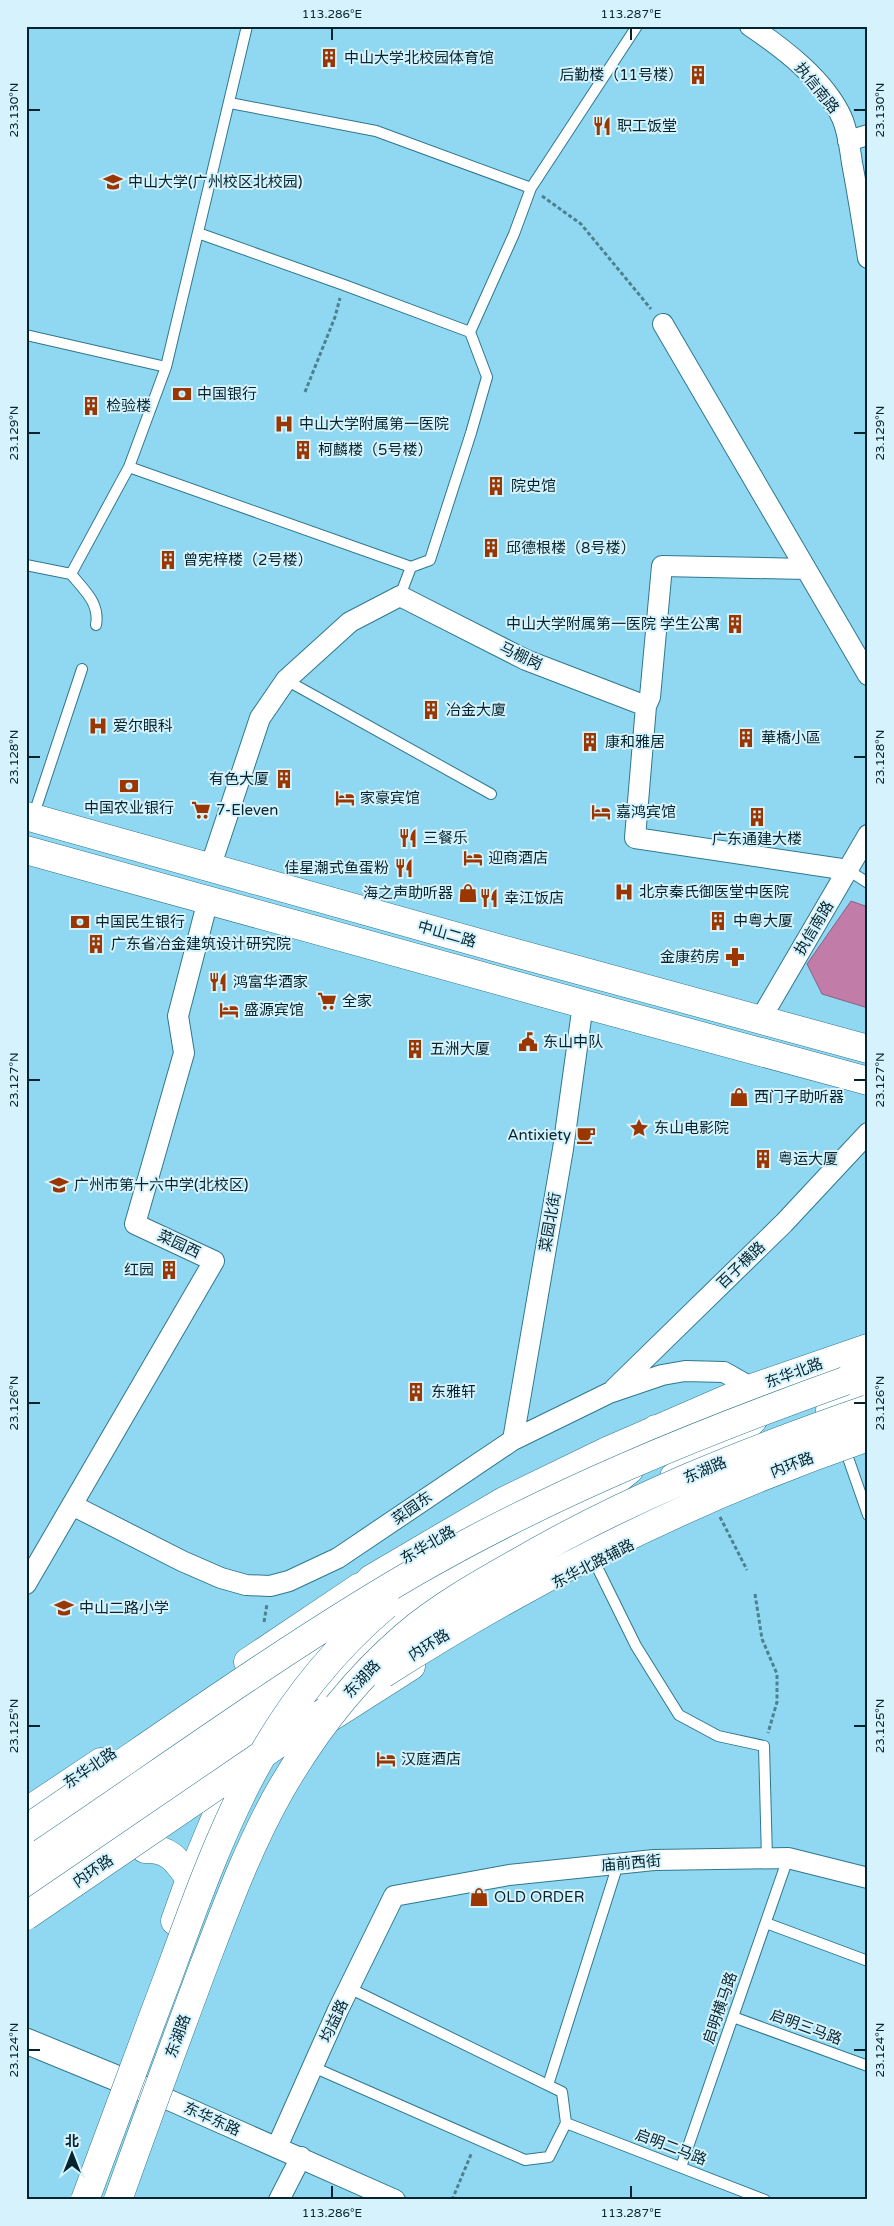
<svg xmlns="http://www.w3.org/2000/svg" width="894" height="2226" font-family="'Varela Round','Noto Sans SC',sans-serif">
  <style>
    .water { fill: #c17ca8; stroke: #896283 }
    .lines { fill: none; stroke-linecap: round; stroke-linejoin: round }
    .service-casing { stroke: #2f788e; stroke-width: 12 }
    .minor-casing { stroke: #2f788e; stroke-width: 22 }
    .tertiary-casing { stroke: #2f788e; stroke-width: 27 }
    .secondary-casing { stroke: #2f788e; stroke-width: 29 }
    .primary-casing { stroke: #2f788e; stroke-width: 29 }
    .trunk-casing { stroke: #2f788e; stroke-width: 29 }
    .path { stroke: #4c8192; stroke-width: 3; stroke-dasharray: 4 2.5; stroke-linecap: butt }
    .service { stroke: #fff; stroke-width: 10 }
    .minor { stroke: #fff; stroke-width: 20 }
    .tertiary { stroke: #fff; stroke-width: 25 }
    .secondary { stroke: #fff; stroke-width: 28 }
    .primary { stroke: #fff; stroke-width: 28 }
    .trunk { stroke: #fff; stroke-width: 28 }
    .trunk-bridge-casing { stroke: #2f788e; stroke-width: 29; stroke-linecap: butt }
    .trunk-bridge { stroke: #fff; stroke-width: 28 }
    .ticks { fill: none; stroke: #05242d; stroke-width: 2 }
    .labels { text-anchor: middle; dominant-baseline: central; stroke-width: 4; stroke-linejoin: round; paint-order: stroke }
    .poi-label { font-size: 15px; fill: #05242d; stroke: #d6f2fc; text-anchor: start }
    .street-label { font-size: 15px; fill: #05242d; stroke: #d6f2fc }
    .neatline { fill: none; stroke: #05242d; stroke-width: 2 }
    .ticks-label { font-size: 12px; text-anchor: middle; fill: #05242d }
  </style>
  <rect width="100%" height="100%" fill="#90d8f1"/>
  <!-- water -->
  <path class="water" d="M851 901 868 907V1008L822 994 807 964Z"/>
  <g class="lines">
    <!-- service casing -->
    <g class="service-casing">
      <path id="service" d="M230 103 376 131 531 188
        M198 233 344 285 470 332
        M26 335 166 367
        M129 467 411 567 430 560 471 433 487 377 470 332 514 234 531 188 637 26
        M26 565 71 574
        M400 596 411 567
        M96 625C100 603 84 590 71 574L129 467 166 367 247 26
        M286 680 491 794
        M33 817 82 669
        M848 870 868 883
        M846 1452 868 1515
        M599 1571 636 1646 679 1715 718 1736 764 1746 767 1859
        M766 1923 868 1961
        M733 2017 868 2066
        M313 2067 525 2160 549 2157 566 2123 562 2092 349 1988
        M548 2085 618 1864
        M566 2123 765 2200
        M681 2167 788 1858"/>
    </g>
    <!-- minor casing -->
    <g class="minor-casing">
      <path id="minor" d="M750 26C784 49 825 80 842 118 848 132 850 149 852 163 858 195 863 226 868 258
        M848 141 868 135
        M663 324 868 675
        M646 706 650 697 662 566 806 569
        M210 868 260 718 286 680 350 622 400 596 526 660 646 706 635 838 848 870
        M760 1020 868 835
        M614 1389 784 1223 868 1133
        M513 1440 563 1149 583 1004
        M72 1505 182 1561 221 1578 246 1585 270 1586 289 1581 338 1558 513 1440 609 1393 662 1375 685 1371 724 1372 752 1388
        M26 1584 214 1261 135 1224 184 1053 178 1016 208 900
        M160 2096 395 2200
        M277 2147 338 2010 394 1896 509 1875 654 1860 788 1858 868 1878
        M279 2200 301 2157"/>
    </g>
    <!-- tertiary casing -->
    <g class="tertiary-casing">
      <path id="tertiary" d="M26 2041 160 2096"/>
    </g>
    <!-- secondary casing -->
    <g class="secondary-casing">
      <path id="secondary" d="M248 1662 360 1587
        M331 1717 411 1666
        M26 1812 101 1762
        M145 1849C169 1848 177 1860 190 1879
        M175 1921 190 1879 238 1764"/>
    </g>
    <!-- primary casing -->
    <g class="primary-casing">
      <path id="primary" d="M26 816 512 952 868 1049
        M26 850 583 1004 868 1081
        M830 1410 868 1395
        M674 1477C689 1466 752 1429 756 1415
        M340 1614 371 1579 504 1501 607 1451 752 1388 868 1348
        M26 1859 279 1685 450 1579 592 1500 629 1470 656 1429
        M26 1891 386 1644"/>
    </g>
    <!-- trunk casing -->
    <g class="trunk-casing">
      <path id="trunk" d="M845 1381 868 1374"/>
    </g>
    <!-- path -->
    <path class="path" d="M542 196 581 224 651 309
      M305 392 335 317 340 298
      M720 1517 747 1570
      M755 1594 762 1639 777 1674V1702L768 1733
      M264 1622 267 1604
      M452 2200 472 2152"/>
    <!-- service -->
    <use href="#service" class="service"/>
    <!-- minor -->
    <use href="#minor" class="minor"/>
    <!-- tertiary -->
    <use href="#tertiary" class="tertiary"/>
    <!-- secondary -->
    <use href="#secondary" class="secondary"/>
    <!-- primary -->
    <use href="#primary" class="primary"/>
    <!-- trunk -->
    <use href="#trunk" class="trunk"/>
    <!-- trunk-bridge casing -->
    <g class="trunk-bridge-casing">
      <path id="trunk-bridge" d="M383 1674C536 1576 697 1496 868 1437
        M26 1829C155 1742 281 1650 415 1572 552 1493 697 1434 845 1381
        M26 1916 326 1711
        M85 2200C113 2125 140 2051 168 1977 221 1832 264 1708 386 1605
        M118 2200C146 2121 175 2043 204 1965 227 1905 249 1845 281 1789 314 1732 355 1679 405 1636 439 1607 478 1585 517 1563 628 1498 747 1451 868 1409"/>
    </g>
    <!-- trunk-bridge -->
    <use href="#trunk-bridge" class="trunk-bridge"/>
  </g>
  <!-- ticks -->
  <path class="ticks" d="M332 28V40M631 28V40M28 110H40M854 110H866M28 433H40M854 433H866M28 757H40M854 757H866M28 1080H40M854 1080H866M28 1403H40M854 1403H866M28 1726H40M854 1726H866M28 2050H40M854 2050H866M332 2186V2198M631 2186V2198"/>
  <!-- icons -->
  <defs>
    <g id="building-bare" transform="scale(1.5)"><path d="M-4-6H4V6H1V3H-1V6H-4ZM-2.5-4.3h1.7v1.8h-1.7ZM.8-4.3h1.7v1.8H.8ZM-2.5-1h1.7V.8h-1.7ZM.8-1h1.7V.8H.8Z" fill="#9a3600" stroke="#d6f2fc" stroke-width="2.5" paint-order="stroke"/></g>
    <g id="restaurant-bare" transform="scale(1.5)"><path d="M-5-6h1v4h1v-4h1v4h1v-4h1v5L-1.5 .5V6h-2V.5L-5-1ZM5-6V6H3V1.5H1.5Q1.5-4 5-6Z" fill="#9a3600" stroke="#d6f2fc" stroke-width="2.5" paint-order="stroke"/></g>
    <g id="university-bare" transform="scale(1.5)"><path d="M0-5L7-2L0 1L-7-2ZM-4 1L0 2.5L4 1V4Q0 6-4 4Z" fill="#9a3600" stroke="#d6f2fc" stroke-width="2.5" paint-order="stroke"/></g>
    <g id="bank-bare" transform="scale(1.5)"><path d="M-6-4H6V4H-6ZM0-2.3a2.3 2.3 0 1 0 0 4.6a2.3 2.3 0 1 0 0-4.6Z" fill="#9a3600" stroke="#d6f2fc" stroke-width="2.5" paint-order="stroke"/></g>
    <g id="hospital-bare" transform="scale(1.5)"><path d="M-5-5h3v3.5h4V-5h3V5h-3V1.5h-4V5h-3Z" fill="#9a3600" stroke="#d6f2fc" stroke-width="2.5" paint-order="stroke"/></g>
    <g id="hotel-bare" transform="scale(1.5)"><path d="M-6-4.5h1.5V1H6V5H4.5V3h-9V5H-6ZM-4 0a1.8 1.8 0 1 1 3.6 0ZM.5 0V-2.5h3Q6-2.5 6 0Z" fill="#9a3600" stroke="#d6f2fc" stroke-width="2.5" paint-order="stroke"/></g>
    <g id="supermarket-bare" transform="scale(1.5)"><path d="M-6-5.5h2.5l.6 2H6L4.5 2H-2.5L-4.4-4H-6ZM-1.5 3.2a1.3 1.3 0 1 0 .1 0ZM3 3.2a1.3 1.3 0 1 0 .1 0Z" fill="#9a3600" stroke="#d6f2fc" stroke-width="2.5" paint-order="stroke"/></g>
    <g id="shop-bare" transform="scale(1.5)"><path d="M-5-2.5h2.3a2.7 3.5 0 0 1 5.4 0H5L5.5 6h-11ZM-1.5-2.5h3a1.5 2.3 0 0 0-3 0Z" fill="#9a3600" stroke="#d6f2fc" stroke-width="2.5" paint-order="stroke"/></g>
    <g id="pharmacy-bare" transform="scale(1.5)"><path d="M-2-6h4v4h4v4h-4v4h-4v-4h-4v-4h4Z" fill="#9a3600" stroke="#d6f2fc" stroke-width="2.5" paint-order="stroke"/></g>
    <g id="civic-bare" transform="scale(1.5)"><path d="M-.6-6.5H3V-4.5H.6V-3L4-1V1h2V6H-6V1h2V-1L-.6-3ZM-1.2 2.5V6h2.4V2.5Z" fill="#9a3600" stroke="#d6f2fc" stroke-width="2.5" paint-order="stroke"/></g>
    <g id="sight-bare" transform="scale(1.5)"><path d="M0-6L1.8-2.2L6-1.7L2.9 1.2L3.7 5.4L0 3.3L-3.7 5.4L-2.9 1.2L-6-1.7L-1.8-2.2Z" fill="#9a3600" stroke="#d6f2fc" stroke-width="2.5" paint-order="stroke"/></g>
    <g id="cafe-bare" transform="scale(1.5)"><path d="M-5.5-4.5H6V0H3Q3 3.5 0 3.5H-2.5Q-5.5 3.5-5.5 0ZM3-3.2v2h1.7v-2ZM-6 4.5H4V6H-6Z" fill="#9a3600" stroke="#d6f2fc" stroke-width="2.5" paint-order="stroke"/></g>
    <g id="school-bare" transform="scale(1.5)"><path d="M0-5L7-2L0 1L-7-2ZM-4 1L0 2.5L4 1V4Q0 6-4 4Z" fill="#9a3600" stroke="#d6f2fc" stroke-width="2.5" paint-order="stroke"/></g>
  </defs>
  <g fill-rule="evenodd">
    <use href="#building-bare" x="329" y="58"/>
    <use href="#building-bare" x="698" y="75"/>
    <use href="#restaurant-bare" x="602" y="126"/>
    <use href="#university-bare" x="113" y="182"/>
    <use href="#bank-bare" x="182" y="394"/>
    <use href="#building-bare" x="91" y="406"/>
    <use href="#hospital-bare" x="284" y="424"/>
    <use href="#building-bare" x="303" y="450"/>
    <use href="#building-bare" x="496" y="486"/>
    <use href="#building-bare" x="491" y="548"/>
    <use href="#building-bare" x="168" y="560"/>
    <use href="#building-bare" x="735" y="624"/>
    <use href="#building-bare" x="431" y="710"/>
    <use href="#hospital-bare" x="98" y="726"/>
    <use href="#building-bare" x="746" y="738"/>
    <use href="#building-bare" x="590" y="742"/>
    <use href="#building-bare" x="284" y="779"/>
    <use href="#bank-bare" x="129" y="786"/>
    <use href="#hotel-bare" x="345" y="798"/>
    <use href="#supermarket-bare" x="201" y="810"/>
    <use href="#hotel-bare" x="601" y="812"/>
    <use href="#building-bare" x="757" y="817"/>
    <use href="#restaurant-bare" x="408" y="838"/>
    <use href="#hotel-bare" x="473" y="858"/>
    <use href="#restaurant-bare" x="404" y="868"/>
    <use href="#hospital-bare" x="624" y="892"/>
    <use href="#shop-bare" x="468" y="893"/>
    <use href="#restaurant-bare" x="489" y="898"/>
    <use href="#building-bare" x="718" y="921"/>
    <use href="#bank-bare" x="80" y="922"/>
    <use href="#building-bare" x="96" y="944"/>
    <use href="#pharmacy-bare" x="735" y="957"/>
    <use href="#restaurant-bare" x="218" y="982"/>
    <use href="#supermarket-bare" x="327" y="1001"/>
    <use href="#hotel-bare" x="229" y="1010"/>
    <use href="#civic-bare" x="528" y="1042"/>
    <use href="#building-bare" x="415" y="1049"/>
    <use href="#shop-bare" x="739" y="1097"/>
    <use href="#sight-bare" x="639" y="1128"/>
    <use href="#cafe-bare" x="586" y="1135"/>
    <use href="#building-bare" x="763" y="1159"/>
    <use href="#school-bare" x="59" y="1185"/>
    <use href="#building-bare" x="169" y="1270"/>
    <use href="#building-bare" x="416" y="1392"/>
    <use href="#school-bare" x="64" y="1608"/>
    <use href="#hotel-bare" x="386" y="1759"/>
    <use href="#shop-bare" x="479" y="1897"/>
  </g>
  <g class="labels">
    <!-- poi labels -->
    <g class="poi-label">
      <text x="344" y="58">中山大学北校园体育馆</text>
      <text x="683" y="75" text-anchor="end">后勤楼（11号楼）</text>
      <text x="617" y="126">职工饭堂</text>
      <text x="128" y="182">中山大学(广州校区北校园)</text>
      <text x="197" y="394">中国银行</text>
      <text x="106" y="406">检验楼</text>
      <text x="299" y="424">中山大学附属第一医院</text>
      <text x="318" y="450">柯麟楼（5号楼）</text>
      <text x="511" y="486">院史馆</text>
      <text x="506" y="548">邱德根楼（8号楼）</text>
      <text x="183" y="560">曾宪梓楼（2号楼）</text>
      <text x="720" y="624" text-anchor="end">中山大学附属第一医院 学生公寓</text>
      <text x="446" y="710">冶金大廈</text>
      <text x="113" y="726">爱尔眼科</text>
      <text x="761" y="738">華橋小區</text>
      <text x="605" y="742">康和雅居</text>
      <text x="269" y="779" text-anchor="end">有色大厦</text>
      <text x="360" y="798">家豪宾馆</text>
      <text x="129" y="808" text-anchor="middle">中国农业银行</text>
      <text x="216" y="810">7-Eleven</text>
      <text x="616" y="812">嘉鸿宾馆</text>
      <text x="423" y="838">三餐乐</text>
      <text x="757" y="839" text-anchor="middle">广东通建大楼</text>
      <text x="488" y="858">迎商酒店</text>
      <text x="389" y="868" text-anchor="end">佳星潮式鱼蛋粉</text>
      <text x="639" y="892">北京秦氏御医堂中医院</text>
      <text x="453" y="893" text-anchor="end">海之声助听器</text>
      <text x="504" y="898">幸江饭店</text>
      <text x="733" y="921">中粤大厦</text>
      <text x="95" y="922">中国民生银行</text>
      <text x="111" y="944">广东省冶金建筑设计研究院</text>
      <text x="720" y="957" text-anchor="end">金康药房</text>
      <text x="233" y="982">鸿富华酒家</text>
      <text x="342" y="1001">全家</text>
      <text x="244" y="1010">盛源宾馆</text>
      <text x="543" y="1042">东山中队</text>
      <text x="430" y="1049">五洲大厦</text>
      <text x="754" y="1097">西门子助听器</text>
      <text x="654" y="1128">东山电影院</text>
      <text x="571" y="1135" text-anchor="end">Antixiety</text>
      <text x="778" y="1159">粤运大厦</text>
      <text x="74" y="1185">广州市第十六中学(北校区)</text>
      <text x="154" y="1270" text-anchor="end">红园</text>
      <text x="431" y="1392">东雅轩</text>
      <text x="79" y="1608">中山二路小学</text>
      <text x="401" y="1759">汉庭酒店</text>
      <text x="494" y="1897">OLD ORDER</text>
    </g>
    <!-- street labels -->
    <g class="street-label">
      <text transform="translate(817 88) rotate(51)">执信南路</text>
      <text transform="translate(521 656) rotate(25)">马棚岗</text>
      <text transform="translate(814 928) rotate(-59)">执信南路</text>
      <text transform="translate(447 934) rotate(16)">中山二路</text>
      <text transform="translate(550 1222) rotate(-80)">菜园北街</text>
      <text transform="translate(179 1244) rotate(25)">菜园西</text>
      <text transform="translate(741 1265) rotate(-44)">百子横路</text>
      <text transform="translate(794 1373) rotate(-20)">东华北路</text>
      <text transform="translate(792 1465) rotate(-21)">内环路</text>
      <text transform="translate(705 1470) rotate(-23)">东湖路</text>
      <text transform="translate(412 1508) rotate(-35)">菜园东</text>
      <text transform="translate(428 1545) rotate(-30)">东华北路</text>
      <text transform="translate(593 1564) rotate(-27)">东华北路辅路</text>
      <text transform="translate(429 1645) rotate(-32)">内环路</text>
      <text transform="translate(362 1679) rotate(-47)">东湖路</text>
      <text transform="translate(90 1768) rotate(-34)">东华北路</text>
      <text transform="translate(631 1863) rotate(-5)">庙前西街</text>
      <text transform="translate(93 1871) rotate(-34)">内环路</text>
      <text transform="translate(720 2008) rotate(-71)">启明横马路</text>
      <text transform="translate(334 2021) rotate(-65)">均益路</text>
      <text transform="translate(806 2027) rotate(20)">启明三马路</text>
      <text transform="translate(178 2036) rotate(-70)">东湖路</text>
      <text transform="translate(212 2119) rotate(24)">东华东路</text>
      <text transform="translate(671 2147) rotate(21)">启明二马路</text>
    </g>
  </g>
  <!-- border -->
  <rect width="894" height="2226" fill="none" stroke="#d6f2fc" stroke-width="55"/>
  <!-- north arrow -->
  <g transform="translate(72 2154)" stroke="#d6f2fc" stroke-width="4" paint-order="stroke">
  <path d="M0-4L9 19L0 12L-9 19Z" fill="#05242d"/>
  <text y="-8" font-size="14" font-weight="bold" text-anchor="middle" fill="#05242d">北</text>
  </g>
  <rect x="28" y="28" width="838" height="2170" class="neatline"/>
  <g class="ticks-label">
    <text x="332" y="18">113.286°E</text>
    <text x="631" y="18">113.287°E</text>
    <text transform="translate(14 110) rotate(-90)" y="4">23.130°N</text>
    <text transform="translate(880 110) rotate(-90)" y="4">23.130°N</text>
    <text transform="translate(14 433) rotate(-90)" y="4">23.129°N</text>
    <text transform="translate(880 433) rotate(-90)" y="4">23.129°N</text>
    <text transform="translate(14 757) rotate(-90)" y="4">23.128°N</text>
    <text transform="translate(880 757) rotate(-90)" y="4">23.128°N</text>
    <text transform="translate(14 1080) rotate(-90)" y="4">23.127°N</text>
    <text transform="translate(880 1080) rotate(-90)" y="4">23.127°N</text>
    <text transform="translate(14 1403) rotate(-90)" y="4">23.126°N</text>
    <text transform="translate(880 1403) rotate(-90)" y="4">23.126°N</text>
    <text transform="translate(14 1726) rotate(-90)" y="4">23.125°N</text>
    <text transform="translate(880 1726) rotate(-90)" y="4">23.125°N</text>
    <text transform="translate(14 2050) rotate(-90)" y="4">23.124°N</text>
    <text transform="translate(880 2050) rotate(-90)" y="4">23.124°N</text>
    <text x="332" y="2217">113.286°E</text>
    <text x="631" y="2217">113.287°E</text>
  </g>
</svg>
